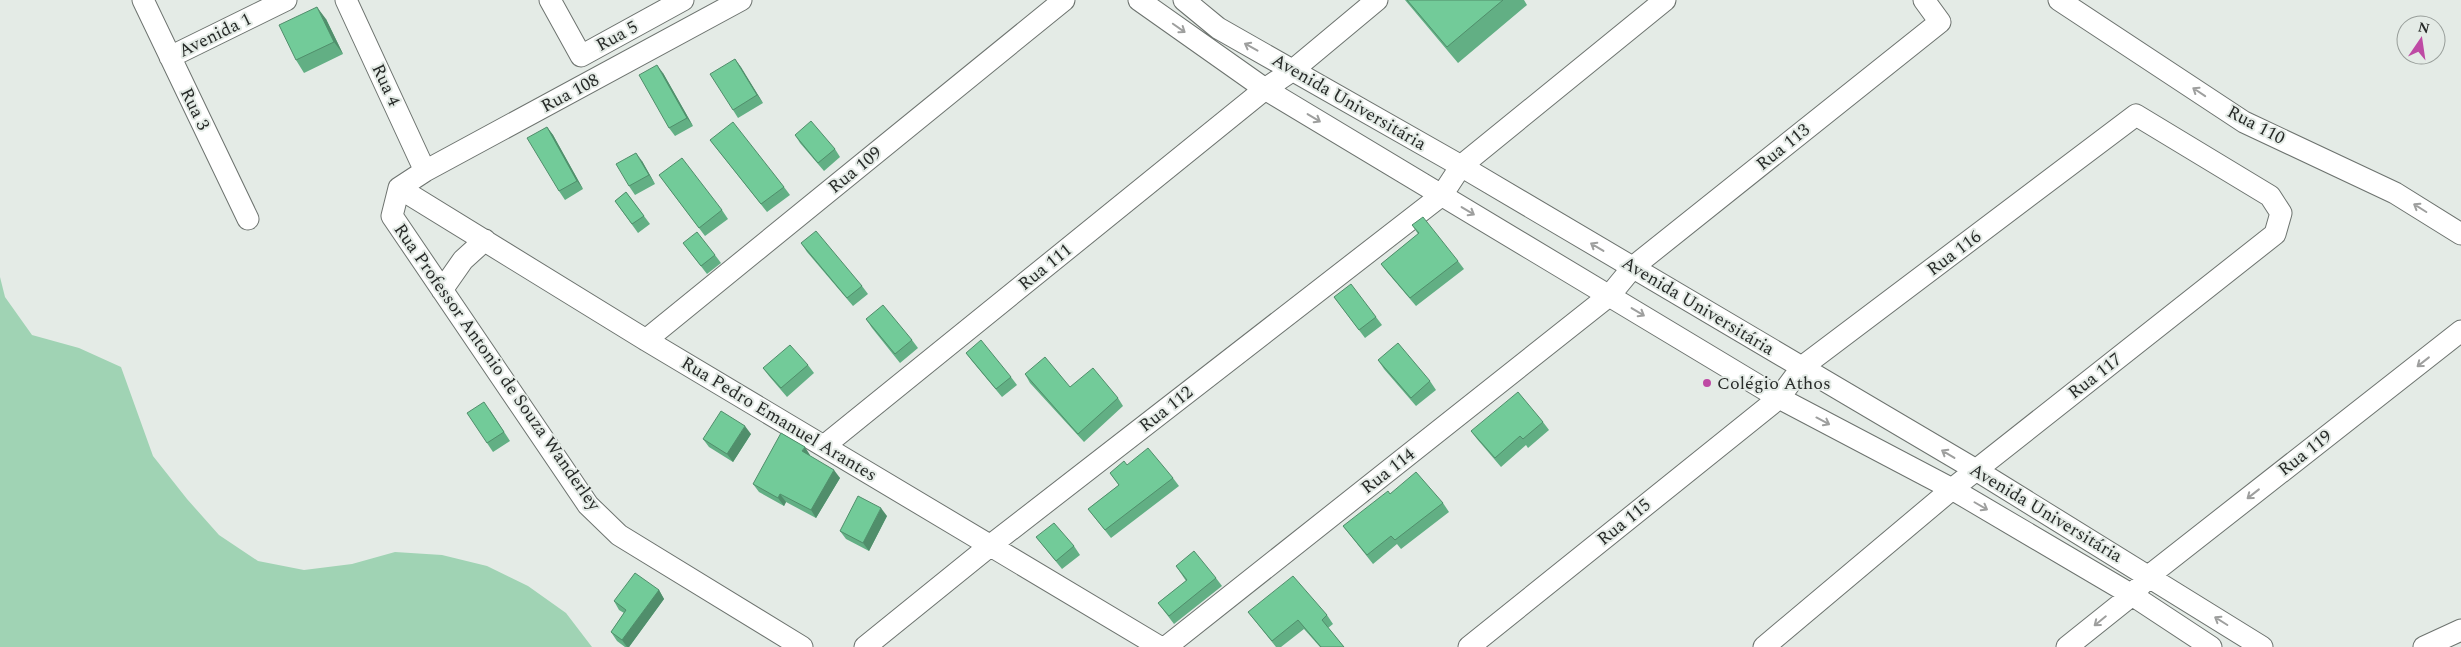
<svg xmlns="http://www.w3.org/2000/svg" width="2461" height="647" font-family="Spectral,serif">
  <style>
    .green { fill: #a0d3b4 }
    .lines { fill: none; stroke-linecap: round; stroke-linejoin: round }
    .minor-casing { stroke: #6d736f; stroke-width: 23 }
    .minor { stroke: #fff; stroke-width: 21 }
    .wall { fill: #62af84 }
    .shaded-wall { fill: #508e6b }
    .building { fill: #72cb99; stroke: #508e6b }
    .oneway { stroke: #9e9f9e }
    .poi-dot { fill: #be4aa4; stroke: #e4ebe6; stroke-width: 2 }
    .labels { text-anchor: middle; dominant-baseline: central; stroke-width: 4; stroke-linejoin: round; paint-order: stroke }
    .street-label { font-size: 18px; fill: #272a28; stroke: #e4ebe6 }
    .poi-label { font-size: 18px; fill: #272a28; stroke: #e4ebe6; text-anchor: start }
  </style>
  <rect width="100%" height="100%" fill="#e4ebe6"/>
  <!-- green -->
  <path class="green" d="M0 277 5 297 32 335 79 348 121 367 153 456 187 499 219 535 258 561 304 570 352 564 395 552 442 555 487 566 528 586 566 613 592 647H0Z"/>
  <g class="lines">
    <!-- minor casing -->
    <g class="minor-casing">
      <path id="minor" d="M143 0 248 219
        M346 0 425 171
        M550 0 581 56 683 0
        M1139 0 1265 89 1779 398 1952 489 2132 595 2211 647
        M1184 0 1218 28 1461 166 1976 470 2262 647
        M2059 0 2244 122 2395 193 2461 234
        M170 57 286 0
        M399 188 646 340 1160 647
        M399 188 392 216 588 505 619 535 802 647
        M399 188 425 171 741 0
        M442 290 463 260 485 240
        M646 340 1064 0
        M824 446 1265 89 1293 70 1377 0
        M865 647 991 545 1442 195 1461 166 1665 0
        M1166 647 1610 295 1633 267 1940 22 1924 0
        M1469 647 1779 398 1802 367 2136 115 2270 196 2281 213 2275 234 1952 489 1764 647
        M2067 647 2132 595 2150 575 2461 331
        M2424 647 2461 630"/>
    </g>
    <!-- minor -->
    <use href="#minor" class="minor"/>
  </g>
  <!-- wall -->
  <path class="wall" d="M1405 0H1524L1527 5 1458 63Z
    M326 19 343 54 304 73 296 60Z
    M735 59 763 103 738 118 733 110Z
    M663 73 693 126 675 136 669 128Z
    M547 127 553 135 583 189 565 200 559 191Z
    M795 135 835 149 840 157 824 171 800 143Z
    M710 140 784 187 790 195 767 212Z
    M642 161 655 184 635 195 629 186Z
    M665 183 722 210 728 219 705 236Z
    M626 192 650 224 638 233 615 201Z
    M1412 225 1458 261 1464 269 1416 306 1387 272 1381 264 1418 234Z
    M683 243 715 255 721 263 707 274Z
    M801 243 862 286 868 294 853 306 807 252Z
    M1334 297 1376 317 1382 325 1365 338Z
    M866 319 912 340 918 348 900 363 872 328Z
    M966 353 1011 377 1017 385 1002 397 972 361Z
    M1378 360 1430 381 1436 390 1416 406 1384 369Z
    M808 365 814 373 787 397 769 376 763 368Z
    M1025 374 1070 387 1118 398 1123 406 1084 442 1030 383Z
    M490 410 510 441 493 452 487 443Z
    M1543 422 1549 430 1528 448 1526 445 1501 467 1477 439 1471 431Z
    M751 434 733 462 709 447 703 439Z
    M810 455V456L840 478 816 518 786 502 784 506 759 492 753 484Z
    M1127 465 1173 478 1179 486 1111 538 1088 509 1119 485 1110 473Z
    M1390 494 1443 503 1449 512 1401 549 1397 544 1373 564 1343 526Z
    M887 516 869 551 846 539 840 531Z
    M1036 537 1074 546 1080 555 1062 569Z
    M1176 566 1216 578 1222 586 1174 624 1158 603 1186 581Z
    M659 590 664 599 629 647H625L617 641 611 632 624 613 619 610 614 601Z
    M1248 612 1327 615 1333 624 1328 628 1344 647H1320L1304 629 1281 647H1276Z"/>
  <!-- shaded-wall -->
  <path class="shaded-wall" d="M317 7 326 19 343 54 334 42Z
    M735 59 741 67 763 103 757 95Z
    M657 65 663 73 693 126 687 118Z
    M547 127 553 135 583 189 577 181Z
    M636 153 642 161 655 184 649 175Z
    M745 426 751 434 733 462 727 454Z
    M805 447 810 455 808 459 802 451Z
    M834 470 840 478 816 518 811 510Z
    M780 494 786 502 784 506 778 498Z
    M881 508 887 516 869 551 863 543Z
    M659 590 664 599 629 647H627L622 640Z"/>
  <!-- building -->
  <path class="building" d="M1407 0H1503L1447 47Z
    M317 7 334 42 296 60 279 25Z
    M735 59 757 95 733 110 710 74Z
    M657 65 687 118 669 128 639 75Z
    M811 121 835 149 818 163 795 135Z
    M733 122 784 187 761 204 710 140Z
    M547 127 577 181 559 191 527 138Z
    M636 153 649 175 629 186 616 164Z
    M682 158 722 210 699 228 659 175Z
    M626 192 644 216 632 224 615 201Z
    M1423 217 1458 261 1410 298 1381 264 1419 233 1412 225Z
    M816 231 862 286 847 298 801 243Z
    M697 232 715 255 701 266 683 243Z
    M1351 284 1376 317 1359 330 1334 297Z
    M883 305 912 340 895 354 866 319Z
    M981 340 1011 377 996 389 966 353Z
    M1398 343 1430 381 1411 398 1378 360Z
    M790 345 808 365 781 388 763 368Z
    M1045 357 1070 387 1093 368 1118 398 1078 434 1025 374Z
    M1518 392 1543 422 1523 439 1520 436 1495 458 1471 431Z
    M484 402 504 432 487 443 467 413Z
    M721 411 745 426 727 454 703 439Z
    M781 433 805 447 802 451 834 470 811 510 780 494 778 498 753 484Z
    M1148 448 1173 478 1105 530 1088 509 1119 485 1110 473 1124 461 1127 465Z
    M1416 472 1443 503 1395 540 1391 536 1367 555 1343 526 1388 491 1390 494Z
    M858 496 881 508 863 543 840 531Z
    M1054 523 1074 546 1056 561 1036 537Z
    M1194 551 1216 578 1169 616 1158 603 1187 580 1176 566Z
    M635 573 659 590 622 640 611 632 626 610 614 601Z
    M1293 576 1327 615 1322 620 1344 647H1321L1298 620 1272 641 1248 612Z"/>
  <!-- one-way arrows -->
  <defs><path id="oneway-shaft" d="M-6 0H5M1.5-3L5.5 0L1.5 3" fill="none" stroke-width="1.6" stroke-linecap="round" stroke-linejoin="round" transform="scale(1.25)"/></defs>
  <g class="oneway">
    <use href="#oneway-shaft" transform="translate(1179 28) rotate(35)"/>
    <use href="#oneway-shaft" transform="translate(1251 47) rotate(-151)"/>
    <use href="#oneway-shaft" transform="translate(2199 92) rotate(-146)"/>
    <use href="#oneway-shaft" transform="translate(1314 118) rotate(31)"/>
    <use href="#oneway-shaft" transform="translate(2420 208) rotate(-148)"/>
    <use href="#oneway-shaft" transform="translate(1468 211) rotate(31)"/>
    <use href="#oneway-shaft" transform="translate(1597 247) rotate(-149)"/>
    <use href="#oneway-shaft" transform="translate(1638 312) rotate(31)"/>
    <use href="#oneway-shaft" transform="translate(2423 362) rotate(142)"/>
    <use href="#oneway-shaft" transform="translate(1823 421) rotate(28)"/>
    <use href="#oneway-shaft" transform="translate(1948 454) rotate(-149)"/>
    <use href="#oneway-shaft" transform="translate(2253 494) rotate(142)"/>
    <use href="#oneway-shaft" transform="translate(1981 506) rotate(30)"/>
    <use href="#oneway-shaft" transform="translate(2100 621) rotate(141)"/>
    <use href="#oneway-shaft" transform="translate(2221 621) rotate(-148)"/>
  </g>
  <!-- markers -->
  <circle class="poi-dot" cx="1707" cy="383" r="5"/>
  <g class="labels">
    <!-- street labels -->
    <g class="street-label">
      <text transform="translate(215 35) rotate(-26)">Avenida 1</text>
      <text transform="translate(617 36) rotate(-29)">Rua 5</text>
      <text transform="translate(386 85) rotate(65)">Rua 4</text>
      <text transform="translate(570 93) rotate(-28)">Rua 108</text>
      <text transform="translate(1349 102) rotate(30)">Avenida Universitária</text>
      <text transform="translate(195 109) rotate(64)">Rua 3</text>
      <text transform="translate(2256 125) rotate(28)">Rua 110</text>
      <text transform="translate(1783 147) rotate(-39)">Rua 113</text>
      <text transform="translate(855 170) rotate(-39)">Rua 109</text>
      <text transform="translate(1954 253) rotate(-37)">Rua 116</text>
      <text transform="translate(1045 267) rotate(-39)">Rua 111</text>
      <text transform="translate(1698 306) rotate(31)">Avenida Universitária</text>
      <text transform="translate(497 367) rotate(55)">Rua Professor Antonio de Souza Wanderley</text>
      <text transform="translate(2095 376) rotate(-38)">Rua 117</text>
      <text transform="translate(1166 409) rotate(-38)">Rua 112</text>
      <text transform="translate(779 419) rotate(31)">Rua Pedro Emanuel Arantes</text>
      <text transform="translate(2305 453) rotate(-38)">Rua 119</text>
      <text transform="translate(1388 471) rotate(-38)">Rua 114</text>
      <text transform="translate(2046 513) rotate(31)">Avenida Universitária</text>
      <text transform="translate(1624 522) rotate(-39)">Rua 115</text>
    </g>
    <!-- poi labels -->
    <g class="poi-label">
      <text x="1717" y="383">Colégio Athos</text>
    </g>
  </g>
  <!-- north arrow -->
  <g transform="translate(2421 40) rotate(13)"><circle r="24" fill="#e4ebe6" stroke="#989e9a"/>
  <path d="M0-4L9 19L0 12L-9 19Z" fill="#be4aa4"/>
  <text y="-8" font-size="14" font-weight="bold" text-anchor="middle" fill="#272a28">N</text>
  </g>
</svg>
